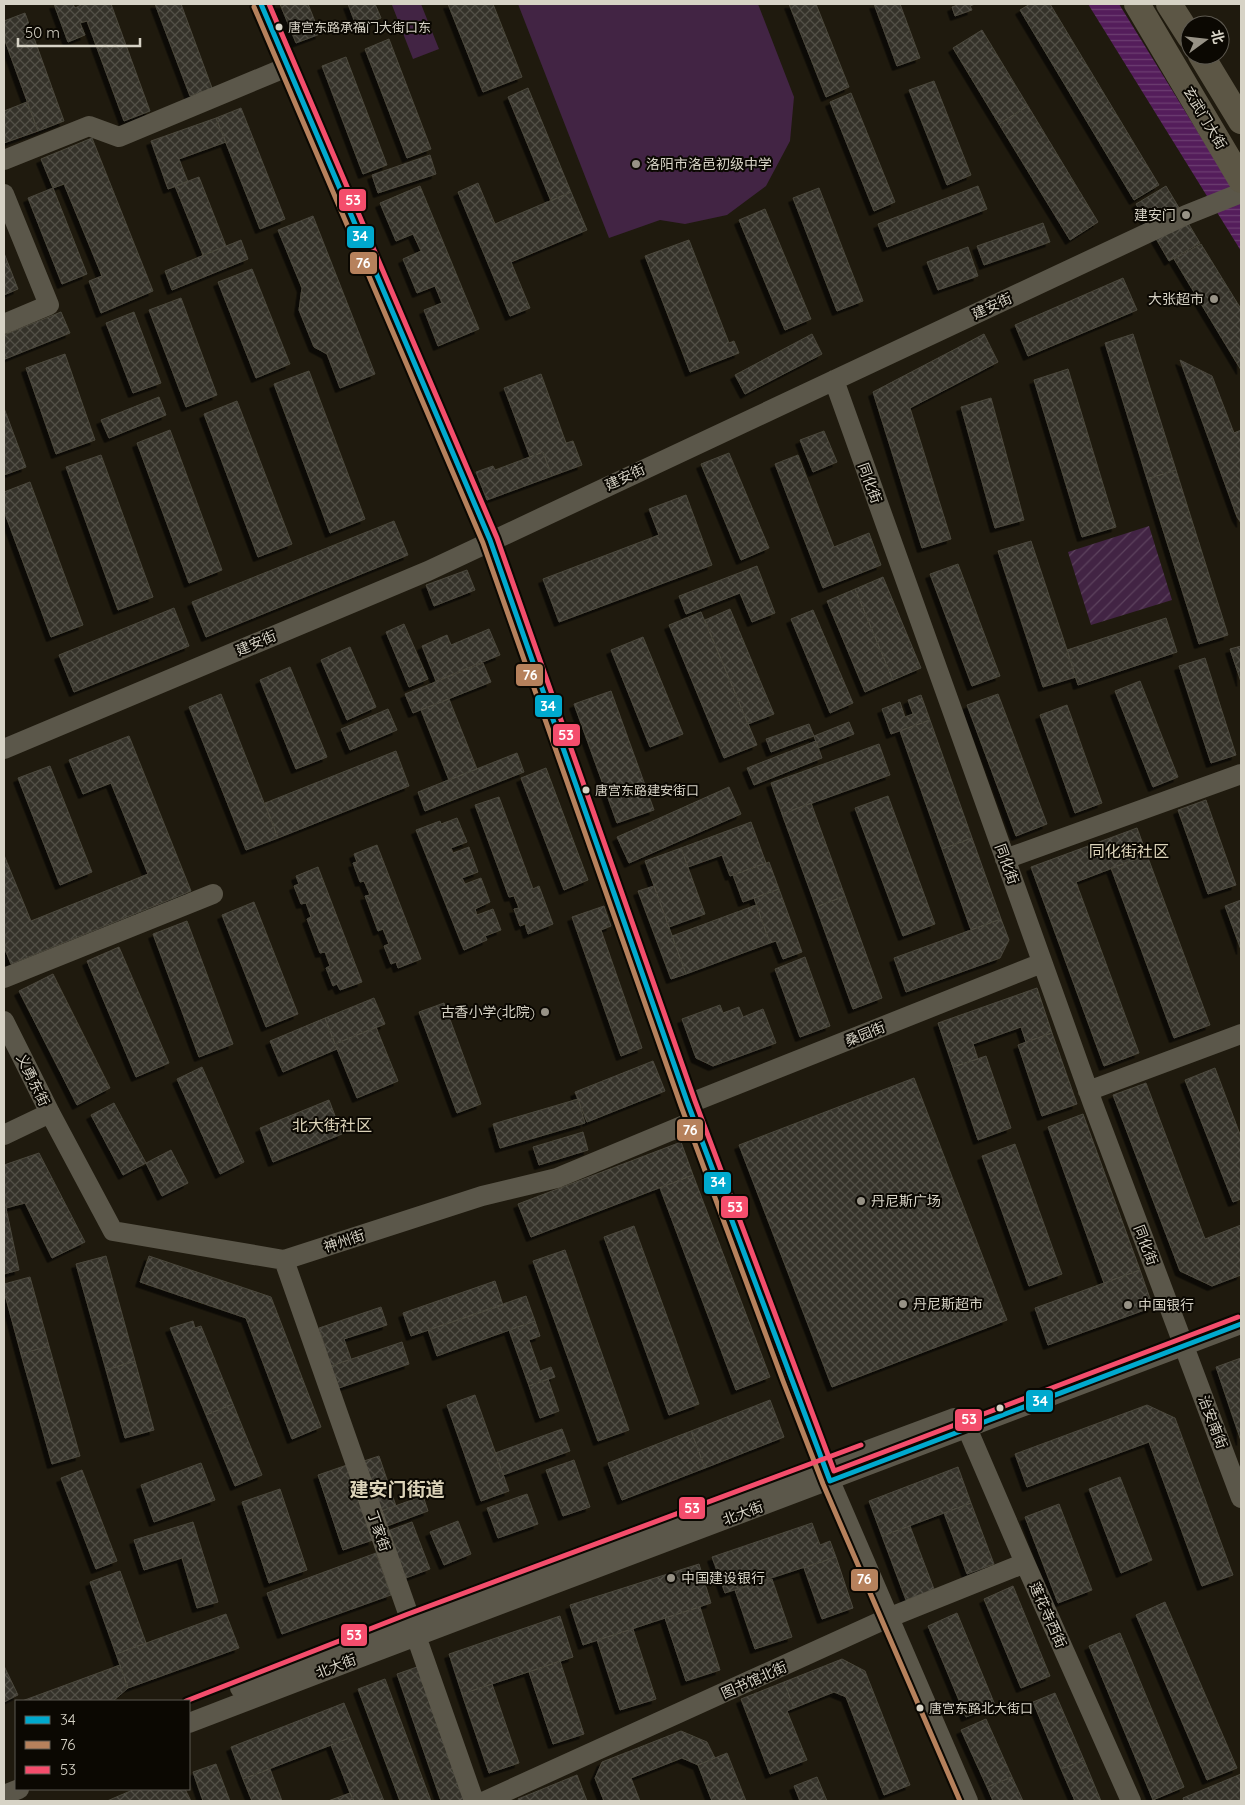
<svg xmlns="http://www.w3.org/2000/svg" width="1245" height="1805" font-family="Quicksand,'Noto Sans SC',sans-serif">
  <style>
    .garden { fill: url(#garden-furrows) }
    .pitch { fill: #422444 }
    .water { fill: url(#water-rules) }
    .building { fill: url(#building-cross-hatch); stroke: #4b483d; filter: url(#shadow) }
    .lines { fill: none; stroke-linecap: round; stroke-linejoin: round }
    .minor { stroke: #5b574a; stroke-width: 20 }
    .major { stroke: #5c5645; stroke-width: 26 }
    .bus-1-casing { stroke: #0b0802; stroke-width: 9 }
    .bus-2-casing { stroke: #0b0802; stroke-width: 9 }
    .bus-3-casing { stroke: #0b0802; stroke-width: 9 }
    .bus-1 { stroke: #00a9ce; stroke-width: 5 }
    .bus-2 { stroke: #b6815c; stroke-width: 5 }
    .bus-3 { stroke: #f44d6c; stroke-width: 5 }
    .bus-dot { fill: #d7d3c6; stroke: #0b0802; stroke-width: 2 }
    .poi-dot { fill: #979286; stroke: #0b0802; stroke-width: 2 }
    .labels { text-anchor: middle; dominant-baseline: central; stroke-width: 4; stroke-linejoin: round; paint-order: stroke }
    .bus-label { font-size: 13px; fill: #d7d3c6; stroke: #0b0802; text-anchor: start }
    .street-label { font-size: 14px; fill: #d7d3c6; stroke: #0b0802 }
    .poi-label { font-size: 14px; fill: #d7d3c6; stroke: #0b0802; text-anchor: start }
    .quarter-label { font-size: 16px; fill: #dcd3b9; stroke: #0b0802 }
    .district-label { font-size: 19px; font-weight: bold; fill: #dcd3b9; stroke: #0b0802 }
    .line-badge { stroke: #0b0802; stroke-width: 2 }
    .badge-label { font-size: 14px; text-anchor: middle; font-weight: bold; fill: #fff }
  </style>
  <defs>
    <pattern id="garden-furrows" width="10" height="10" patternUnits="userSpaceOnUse" patternTransform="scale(1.25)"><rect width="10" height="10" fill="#422444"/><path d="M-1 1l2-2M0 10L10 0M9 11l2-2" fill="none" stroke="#5d435e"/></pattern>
    <pattern id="water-rules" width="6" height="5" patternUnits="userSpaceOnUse" patternTransform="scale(1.25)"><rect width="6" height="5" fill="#541d5b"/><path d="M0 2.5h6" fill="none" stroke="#6c3d71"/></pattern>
    <pattern id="building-cross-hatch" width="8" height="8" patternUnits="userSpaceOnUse" patternTransform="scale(1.25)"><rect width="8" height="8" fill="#363329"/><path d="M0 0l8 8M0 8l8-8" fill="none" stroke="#525047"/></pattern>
    <filter id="shadow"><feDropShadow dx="-4.5" dy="4.5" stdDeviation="0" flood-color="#0009"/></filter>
  </defs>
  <rect width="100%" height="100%" fill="#1f1a0e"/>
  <!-- garden -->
  <path class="garden" d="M1149 526 1172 600 1091 625 1068 552Z"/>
  <!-- pitch -->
  <path class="pitch" d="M394 4H421L439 49 413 59 392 5Z
    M518 4H758L794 97 790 141 766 186 727 215 685 224 660 220 609 238Z"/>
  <!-- water -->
  <path class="water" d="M1088 4H1119L1241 202V251Z"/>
  <!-- building -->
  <path class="building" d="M54 4H73L75 8 81 5 80 4H111L150 111 124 121 87 21 80 23 85 35 68 42Z
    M155 4H181L212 88 190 96Z
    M280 4H308L320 34 296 43Z
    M348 4H375L381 18 357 28Z
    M448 4H493L522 77 483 92Z
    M789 4H816L849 87 826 97Z
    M874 4H900L920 58 897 66Z
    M956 4H975L970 6 972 10 955 16 952 7 957 5Z
    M1030 4H1050L1159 185 1134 200 1020 10Z
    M25 13 64 121 38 131 4 38V21Z
    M982 30 1028 106 999 124 953 48Z
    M389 39 431 149 407 158 365 49Z
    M346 57 387 165 363 174 322 66Z
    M934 81 971 175 947 185 909 90Z
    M528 88 571 192 551 201 508 97Z
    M851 93 895 202 874 211 830 102Z
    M27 102 38 131 4 143V111Z
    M1028 106 1098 222 1070 240 999 124Z
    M241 108 285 219 260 229 216 118Z
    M216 118 226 142 179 159 188 182 168 189 151 141Z
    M92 138 153 291 101 313 89 281 102 276 64 184 53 188 41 159Z
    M430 155 436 174 378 193 372 175Z
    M199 177 226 246 203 255 175 186Z
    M478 183 495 224 571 192 587 230 511 262 530 308 510 316 458 192Z
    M420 186 479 329 438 346 424 310 442 303 435 286 417 293 403 259 421 251 413 234 396 241 380 203Z
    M978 186 987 209 887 247 878 224Z
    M1166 186 1200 243 1169 261 1136 204Z
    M53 188 87 274 62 284 28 198Z
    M819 188 863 301 837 311 793 198Z
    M765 209 811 319 785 330 739 220Z
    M313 216 375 374 340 388 327 354 314 347 299 310 302 288 278 230Z
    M1043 223 1050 242 984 265 977 246Z
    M241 240 248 259 172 290 165 271Z
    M689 240 729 343 734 341 739 353 690 372 645 256Z
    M1201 244 1241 309V370L1174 259Z
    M968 247 978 276 938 290 927 262Z
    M4 253 18 289 4 295Z
    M252 269 290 364 256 378 218 282Z
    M1123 278 1137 310 1028 356 1015 325Z
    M181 298 217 395 186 407 149 310Z
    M61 312 70 333 5 359 4 355V335Z
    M134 312 161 383 133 393 106 323Z
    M812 334 822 354 745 394 735 375Z
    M984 334 998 362 910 408 951 539 922 548 873 392Z
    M1133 334 1176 470 1147 479 1105 343Z
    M65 354 95 440 56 454 26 368Z
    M1180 360 1212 376 1234 433 1241 430V523L1237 517Z
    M1068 369 1116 527 1082 537 1034 380Z
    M309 371 365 519 330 533 274 384Z
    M541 374 566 443 573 441 582 465 552 476 543 452 530 457 504 388Z
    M159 397 166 415 109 438 101 420Z
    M991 398 1024 520 995 528 961 407Z
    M237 401 292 544 258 557 204 414Z
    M4 408 26 467 4 475Z
    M170 430 222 570 189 583 137 443Z
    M824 431 837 462 813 472 800 440Z
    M543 452 552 476 487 500 476 472 493 466 495 470Z
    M729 453 769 548 741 560 701 464Z
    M101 455 153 597 118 610 66 467Z
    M798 455 834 547 869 533 881 565 823 588 775 464Z
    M1176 470 1228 635 1199 644 1147 479Z
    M30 482 83 625 51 637 4 511V492Z
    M686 495 712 565 559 622 543 579 659 535 649 509Z
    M394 521 408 555 206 637 192 602Z
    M1031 541 1076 677 1043 687 998 551Z
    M958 564 1000 676 972 686 930 574Z
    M757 566 775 613 752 622 740 593 686 614 679 596Z
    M467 570 475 590 434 606 426 585Z
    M883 577 921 668 893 680 855 589Z
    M855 589 893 680 865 692 827 601Z
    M174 608 189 646 74 692 59 655Z
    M730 609 774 714 748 724 705 620Z
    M813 610 853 703 830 713 791 619Z
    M701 612 757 745 724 758 669 625Z
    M1166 618 1177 652 1078 685 1067 650Z
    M404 624 428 679 409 687 386 632Z
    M489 629 500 655 436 681 422 646 447 635 451 645Z
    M643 637 683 734 650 747 611 650Z
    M1241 646V682L1230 649Z
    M350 647 376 707 347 720 321 660Z
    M1205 658 1236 755 1211 763 1179 666Z
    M483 663 491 682 413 713 405 694Z
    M290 667 327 757 296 769 260 680Z
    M1140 681 1178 777 1153 787 1115 691Z
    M611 691 654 810 617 823 574 704Z
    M221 694 278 838 246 850 189 707Z
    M998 694 1047 824 1016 836 967 705Z
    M921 695 930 720 891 734 882 709 900 702 905 717 913 714 908 700Z
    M449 699 477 769 449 780 421 710Z
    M1067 705 1102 803 1075 813 1040 715Z
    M388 709 397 730 350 750 341 729Z
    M930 720 972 838 942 849 900 731Z
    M849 722 854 734 818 748 814 736Z
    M809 724 814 736 771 752 766 739Z
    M129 736 191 891 11 964 4 947V855L31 921 148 874 111 783 83 794 69 760Z
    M816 741 822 758 754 785 747 768Z
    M879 744 890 775 782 814 771 783Z
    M396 751 409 786 278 838 265 803Z
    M517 753 524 772 425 811 418 792Z
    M50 766 92 872 60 885 18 778Z
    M546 768 588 880 564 890 521 778Z
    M729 787 741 814 629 863 617 837Z
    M888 796 935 924 903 936 855 808Z
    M499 797 533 889 539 886 553 924 528 934 525 924 520 926 514 909 519 908 514 896 509 897 475 805Z
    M1206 800 1236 885 1208 894 1178 810Z
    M811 803 845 896 816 907 782 814Z
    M457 818 467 842 451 848 453 853 469 847 478 872 462 878 465 884 481 878 490 902 475 909 477 915 493 909 501 930 485 936 487 940 464 950 416 830 440 821 441 824Z
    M751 822 766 863 730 876 722 855 688 867 681 848Z
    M1137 828 1147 855 1076 882 1139 1053 1104 1066 1031 867Z
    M972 838 1001 919 971 930 942 849Z
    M377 845 421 959 398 968 396 962 391 964 384 946 389 944 383 929 378 931 365 896 370 895 364 881 360 882 353 863 357 862 354 854Z
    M681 848 705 914 669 927 645 861Z
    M1147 855 1210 1025 1174 1038 1111 868Z
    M769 862 779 889 743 902 733 875Z
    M318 867 362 982 340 990 337 984 333 986 326 968 330 966 325 952 320 953 307 919 311 917 306 903 301 904 294 886 299 884 296 876Z
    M654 886 686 974 671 979 638 891Z
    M779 889 802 952 783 959 776 941 770 943 754 898Z
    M845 896 882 998 853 1009 816 907Z
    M1241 900V950L1225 906Z
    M254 902 298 1014 266 1027 222 915Z
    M756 905 770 943 686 974 672 936Z
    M604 906 611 926 601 930 642 1048 621 1056 572 917Z
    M1001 919 1009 940 1000 958 906 992 894 958Z
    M187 921 233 1044 199 1057 153 934Z
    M119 947 169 1063 136 1077 87 961Z
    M805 957 830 1026 800 1037 775 969Z
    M53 974 110 1088 77 1105 19 991Z
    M1037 988 1052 1033 1026 1042 1021 1027 973 1044 978 1059 953 1067 938 1023Z
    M374 998 385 1024 335 1044 325 1018Z
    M444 1003 481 1104 457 1113 419 1012Z
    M720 1005 723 1013 739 1007 743 1017 763 1009 776 1043 713 1066 696 1058 682 1019Z
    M325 1018 337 1049 283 1072 270 1041Z
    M376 1027 398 1081 357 1098 335 1044Z
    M1052 1033 1077 1104 1042 1116 1018 1045Z
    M986 1056 1011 1128 978 1140 953 1067Z
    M653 1061 665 1091 587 1122 575 1092Z
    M202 1067 244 1162 220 1174 177 1079Z
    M1215 1068 1241 1137V1199L1233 1202 1185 1080Z
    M914 1078 1007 1320 832 1387 739 1145Z
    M1146 1083 1205 1239 1241 1225V1275L1212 1286 1180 1271 1113 1095Z
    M578 1099 585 1123 500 1148 493 1124Z
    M329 1100 342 1134 273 1162 260 1128Z
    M114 1103 146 1163 123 1175 91 1115Z
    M1083 1114 1140 1270 1104 1283 1048 1127Z
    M583 1132 588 1150 539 1165 533 1147Z
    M681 1142 693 1175 531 1237 518 1204Z
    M1015 1144 1062 1274 1029 1286 982 1156Z
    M171 1150 188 1183 162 1196 146 1163Z
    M39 1153 85 1242 52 1258 25 1203 6 1208 19 1270 4 1274V1165Z
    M693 1175 770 1377 736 1390 660 1188Z
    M634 1226 699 1404 669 1415 604 1237Z
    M565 1250 629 1430 598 1441 533 1261Z
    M106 1256 135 1361 106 1370 76 1264Z
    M149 1256 271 1297 321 1427 292 1439 246 1318 140 1282Z
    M1140 1270 1153 1307 1048 1345 1035 1308Z
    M30 1277 49 1346 21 1354 4 1291V1284Z
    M495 1281 503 1305 411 1336 403 1313Z
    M526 1296 535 1321 437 1356 428 1330Z
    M381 1307 387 1325 344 1339 351 1359 331 1366 319 1328Z
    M193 1321 195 1328 201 1326 233 1404 206 1415 170 1328Z
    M535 1321 540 1336 529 1340 540 1371 551 1367 555 1377 529 1386 509 1330Z
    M402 1342 409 1364 339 1388 331 1366Z
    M49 1346 80 1456 52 1464 21 1354Z
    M1241 1358V1441L1216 1367Z
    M135 1361 154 1430 125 1438 106 1370Z
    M548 1379 559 1411 540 1418 529 1386Z
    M475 1395 509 1491 481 1501 447 1405Z
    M770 1400 784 1437 705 1468 691 1431Z
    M233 1404 262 1475 235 1486 206 1415Z
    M1147 1405 1175 1418 1233 1575 1202 1586 1149 1442 1027 1487 1015 1454Z
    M562 1429 570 1451 503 1475 495 1453Z
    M691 1431 705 1468 622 1500 608 1463Z
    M379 1456 396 1506 381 1511 364 1461Z
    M574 1460 590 1507 563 1516 546 1470Z
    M201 1463 215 1500 154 1522 141 1485Z
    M347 1465 373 1540 343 1550 318 1475Z
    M958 1467 971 1503 882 1536 869 1501Z
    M82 1470 117 1561 96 1569 61 1478Z
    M1120 1477 1152 1560 1121 1573 1089 1489Z
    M280 1489 307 1570 269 1583 242 1502Z
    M527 1494 538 1524 498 1538 487 1508Z
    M423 1496 428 1511 387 1526 381 1511Z
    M971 1503 994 1564 967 1574 944 1513Z
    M1059 1504 1092 1590 1058 1603 1025 1517Z
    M458 1521 471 1554 444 1565 430 1532Z
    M193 1522 218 1602 197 1608 182 1558 144 1570 134 1540Z
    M412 1522 430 1569 403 1579 385 1532Z
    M812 1523 820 1545 830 1541 836 1557 725 1593 712 1557Z
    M910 1526 934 1589 906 1600 882 1536Z
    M376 1553 391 1595 282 1634 267 1593Z
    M836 1557 853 1608 822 1619 804 1568Z
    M699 1564 711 1603 583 1645 570 1605Z
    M120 1571 146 1643 116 1654 90 1582Z
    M772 1579 792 1637 755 1649 735 1590Z
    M1013 1586 1050 1676 1021 1688 984 1599Z
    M1165 1602 1237 1768 1207 1780 1136 1615Z
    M700 1607 720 1670 686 1681 665 1618Z
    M957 1613 995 1705 966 1717 928 1626Z
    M226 1614 239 1648 128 1688 116 1654Z
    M560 1616 573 1657 462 1694 449 1654Z
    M633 1629 656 1699 620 1710 597 1640Z
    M1120 1633 1184 1787 1153 1800 1089 1646Z
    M842 1659 865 1671 910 1785 884 1795 846 1697 834 1692 794 1708 784 1682Z
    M560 1661 584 1734 553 1744 529 1672Z
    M120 1665 128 1688 113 1701H22Z
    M4 1666 18 1695 4 1702Z
    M417 1667 464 1801H441L397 1674Z
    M385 1679 431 1801H400L358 1689Z
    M784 1682 794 1708 787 1711 807 1760 770 1774 741 1699Z
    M492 1684 519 1763 489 1773 462 1694Z
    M1055 1693 1084 1760 1061 1769 1033 1702Z
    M344 1703 357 1735 243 1779 231 1747Z
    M986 1719 1012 1777 987 1787 961 1730Z
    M681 1731 707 1742 715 1758 698 1765 682 1758 631 1778 640 1801H604L595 1778 602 1762Z
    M357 1735 384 1801H354L350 1793 331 1745Z
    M727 1753 746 1801H712L698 1765Z
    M1084 1760 1101 1801H1075L1061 1769Z
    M216 1764 230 1801H203L193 1772Z
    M270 1769 282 1801H252L243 1779Z
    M1241 1774V1801H1184L1183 1798Z
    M577 1775 587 1801H519L518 1799Z
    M817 1777 827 1801H800L794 1786Z
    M1012 1777 1023 1801H993L987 1787Z
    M135 1789H185L191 1801H107Z
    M350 1793 354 1801H328Z"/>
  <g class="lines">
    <!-- minor -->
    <path class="minor" d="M261 4 490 540 688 1104 790 1378 830 1481 968 1801
      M4 160 89 126 119 137 287 67
      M4 194 49 305 4 324
      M834 380 1093 1104 1241 1498
      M4 749 428 571 1186 215 1241 193
      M1005 859 1241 774
      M4 978 213 894
      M4 1021 50 1113 113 1231 284 1260 482 1196 557 1178 694 1121
      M1088 1091 1241 1034
      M688 1104 1042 963
      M4 1135 50 1113
      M284 1260 474 1801
      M967 1428 1025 1563 1131 1801
      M240 1688 411 1621 954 1418
      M189 1723C539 1588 891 1458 1241 1324
      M4 1795 19 1789
      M485 1801 888 1618 1025 1563"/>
    <!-- major -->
    <path class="major" d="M1137 4 1241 180
      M1169 4 1190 37
      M1201 55 1241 121"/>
    <!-- bus-1 casing -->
    <g class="bus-1-casing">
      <path id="bus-1" d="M261 4 490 540 688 1104 830 1481 1241 1324"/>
    </g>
    <!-- bus-2 casing -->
    <g class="bus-2-casing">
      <path id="bus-2" d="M254 7 483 543 681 1106 783 1381 823 1484 960 1801"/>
    </g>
    <!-- bus-3 casing -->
    <g class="bus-3-casing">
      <path id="bus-3" d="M269 4 497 538 695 1101 834 1471 1238 1317
        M186 1701 408 1614 861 1445"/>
    </g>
    <!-- bus-1 -->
    <use href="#bus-1" class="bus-1"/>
    <!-- bus-2 -->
    <use href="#bus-2" class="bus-2"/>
    <!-- bus-3 -->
    <use href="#bus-3" class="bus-3"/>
  </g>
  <!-- markers -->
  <g class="bus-dot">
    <circle cx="279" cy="27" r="4.5"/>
    <circle cx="586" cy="790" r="4.5"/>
    <circle cx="1000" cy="1408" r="4.5"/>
    <circle cx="920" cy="1708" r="4.5"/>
  </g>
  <g class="poi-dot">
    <circle cx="636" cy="164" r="5"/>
    <circle cx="1186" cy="215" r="5"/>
    <circle cx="1214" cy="299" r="5"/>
    <circle cx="545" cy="1012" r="5"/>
    <circle cx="861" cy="1201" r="5"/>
    <circle cx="903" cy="1304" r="5"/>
    <circle cx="1128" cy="1305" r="5"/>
    <circle cx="671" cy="1578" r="5"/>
  </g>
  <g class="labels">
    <!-- bus labels -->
    <g class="bus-label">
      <text x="288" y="27">唐宫东路承福门大街口东</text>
      <text x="595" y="790">唐宫东路建安街口</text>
      <text x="929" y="1708">唐宫东路北大街口</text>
    </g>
    <!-- street labels -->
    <g class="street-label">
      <text transform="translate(1205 118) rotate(59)">玄武门大街</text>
      <text transform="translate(992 306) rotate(-25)">建安街</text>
      <text transform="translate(625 477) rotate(-25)">建安街</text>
      <text transform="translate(870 483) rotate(70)">同化街</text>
      <text transform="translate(256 643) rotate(-23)">建安街</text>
      <text transform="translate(1007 864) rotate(70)">同化街</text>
      <text transform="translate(865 1034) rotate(-22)">桑园街</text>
      <text transform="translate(33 1080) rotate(64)">义勇东街</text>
      <text transform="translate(344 1241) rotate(-18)">神州街</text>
      <text transform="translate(1146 1245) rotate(69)">同化街</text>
      <text transform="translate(1213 1422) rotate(69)">治安南街</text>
      <text transform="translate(743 1513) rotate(-20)">北大街</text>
      <text transform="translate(379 1531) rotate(71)">丁家街</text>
      <text transform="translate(1048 1615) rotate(66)">莲花寺西街</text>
      <text transform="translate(336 1666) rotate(-21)">北大街</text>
      <text transform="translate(754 1680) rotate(-24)">图书馆北街</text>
    </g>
    <!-- poi labels -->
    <g class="poi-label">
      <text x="646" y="164">洛阳市洛邑初级中学</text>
      <text x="1176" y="215" text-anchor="end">建安门</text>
      <text x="1204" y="299" text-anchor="end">大张超市</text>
      <text x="535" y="1012" text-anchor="end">古香小学(北院)</text>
      <text x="871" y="1201">丹尼斯广场</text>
      <text x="913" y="1304">丹尼斯超市</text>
      <text x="1138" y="1305">中国银行</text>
      <text x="681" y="1578">中国建设银行</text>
    </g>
    <!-- quarter labels -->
    <g class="quarter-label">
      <text x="1129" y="851">同化街社区</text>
      <text x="332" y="1125">北大街社区</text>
    </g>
    <!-- district labels -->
    <g class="district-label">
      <text x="397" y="1489">建安门街道</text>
    </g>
  </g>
  <g class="line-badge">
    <rect x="338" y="188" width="29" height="24" rx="5" fill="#f44d6c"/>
    <rect x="346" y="225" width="29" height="24" rx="5" fill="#00a9ce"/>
    <rect x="349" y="251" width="29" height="24" rx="5" fill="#b6815c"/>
    <rect x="515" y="663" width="29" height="24" rx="5" fill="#b6815c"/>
    <rect x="534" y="694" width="29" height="24" rx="5" fill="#00a9ce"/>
    <rect x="552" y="723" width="29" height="24" rx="5" fill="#f44d6c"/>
    <rect x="676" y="1118" width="28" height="24" rx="5" fill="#b6815c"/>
    <rect x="703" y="1171" width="29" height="24" rx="5" fill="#00a9ce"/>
    <rect x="720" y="1195" width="29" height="24" rx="5" fill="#f44d6c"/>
    <rect x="1025" y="1389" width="29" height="24" rx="5" fill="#00a9ce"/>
    <rect x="954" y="1408" width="29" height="24" rx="5" fill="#f44d6c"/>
    <rect x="678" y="1496" width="28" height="24" rx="5" fill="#f44d6c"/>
    <rect x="850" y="1568" width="29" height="24" rx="5" fill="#b6815c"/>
    <rect x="340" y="1623" width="28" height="24" rx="5" fill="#f44d6c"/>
  </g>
  <g class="badge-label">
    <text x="353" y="205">53</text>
    <text x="360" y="241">34</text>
    <text x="363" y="268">76</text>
    <text x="530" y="680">76</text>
    <text x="548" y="711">34</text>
    <text x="566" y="740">53</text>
    <text x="690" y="1135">76</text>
    <text x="718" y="1187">34</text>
    <text x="735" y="1212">53</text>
    <text x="1040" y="1406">34</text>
    <text x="969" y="1424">53</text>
    <text x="692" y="1513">53</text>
    <text x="864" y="1584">76</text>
    <text x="354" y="1640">53</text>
  </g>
  <!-- border -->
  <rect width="1245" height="1805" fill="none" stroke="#d7d3c6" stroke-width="10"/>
  <!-- legend -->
  <rect x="15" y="1700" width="175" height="90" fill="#0b0802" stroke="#5d5950"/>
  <rect x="25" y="1716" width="25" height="8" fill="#00a9ce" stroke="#5d5950"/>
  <text x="60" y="1725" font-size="15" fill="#d7d3c6">34</text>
  <rect x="25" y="1741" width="25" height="8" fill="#b6815c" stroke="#5d5950"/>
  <text x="60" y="1750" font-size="15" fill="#d7d3c6">76</text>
  <rect x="25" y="1766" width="25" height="8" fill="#f44d6c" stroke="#5d5950"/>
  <text x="60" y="1775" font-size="15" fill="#d7d3c6">53</text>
  <!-- north arrow -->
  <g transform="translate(1205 40) rotate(75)"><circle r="24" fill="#0b0802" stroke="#5d5950"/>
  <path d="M0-4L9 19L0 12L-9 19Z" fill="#979286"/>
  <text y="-8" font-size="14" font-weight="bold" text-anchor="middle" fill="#d7d3c6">北</text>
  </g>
  <!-- scale -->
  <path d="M18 38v8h122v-8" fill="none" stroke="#d7d3c6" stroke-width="2.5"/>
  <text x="25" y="38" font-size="15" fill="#d7d3c6" stroke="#0b0802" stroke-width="4" paint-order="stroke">50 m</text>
</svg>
